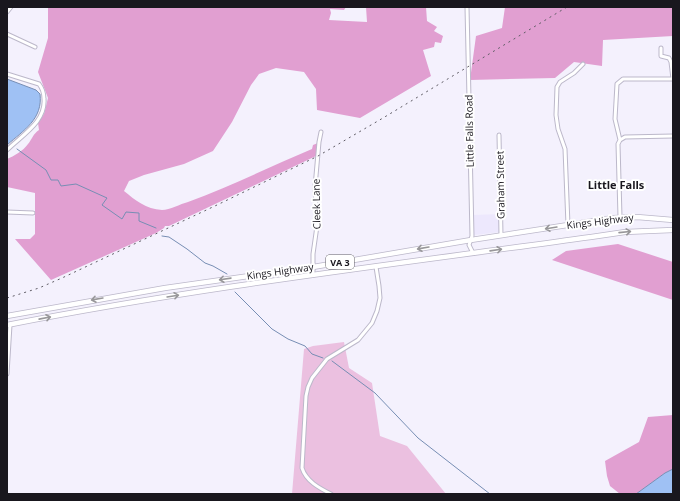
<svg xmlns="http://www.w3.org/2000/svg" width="680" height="501" font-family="'Open Sans',sans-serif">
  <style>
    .built { fill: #ede8fd }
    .green { fill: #ebc0e0 }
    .forest { fill: #e19fd1 }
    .water { fill: #9fc1f4; stroke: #778eb4 }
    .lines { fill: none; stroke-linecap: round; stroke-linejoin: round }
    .stream { stroke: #778eb4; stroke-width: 1 }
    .minor-casing { stroke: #bcb8ca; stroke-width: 5 }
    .trunk-casing { stroke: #bcb8ca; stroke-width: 6 }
    .minor { stroke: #fff; stroke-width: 3 }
    .trunk { stroke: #fff; stroke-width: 4.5 }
    .rail { stroke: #5f5c65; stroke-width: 1; stroke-dasharray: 2 4; stroke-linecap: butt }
    .oneway { stroke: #98979a }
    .labels { text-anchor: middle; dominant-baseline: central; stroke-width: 4; stroke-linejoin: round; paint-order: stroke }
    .shield { fill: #fff; stroke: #5e5d62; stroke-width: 1 }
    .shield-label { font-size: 9px; font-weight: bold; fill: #19171e }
    .street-label { font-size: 10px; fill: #19171e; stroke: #fff }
    .neighbourhood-label { font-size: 11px; font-weight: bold; fill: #19171e; stroke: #fff }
  </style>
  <rect width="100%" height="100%" fill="#f4f1fd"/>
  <!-- built -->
  <path class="built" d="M500 214V232L474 235 473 215Z"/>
  <!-- green -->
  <path class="green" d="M344 342 349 368 372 383 380 436 407 446 446 494H292L304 349 313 346Z"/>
  <!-- forest -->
  <path class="forest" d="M48 7H346L344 10 330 9 331 13 329 20 367 22 366 7H426L427 21 437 27 434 31 443 36 441 43 435 42 434 47 423 50 431 76 360 118 317 110 316 89 304 72 276 68 259 74 251 85 232 122 213 151 184 164 144 175 129 181 124 191C135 200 146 209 162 210 170 210 180 204 188 202 230 187 271 166 312 149L313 145 318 143 316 156 169 226H165L164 228 156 233 51 280 15 239H30L35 234V193L7 187V159C14 156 23 151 28 144 32 139 33 134 39 130L38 123 44 114 48 98 38 72 48 38Z
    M505 7H673V36L603 40 602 66 574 62 555 78 470 80 476 36 502 28Z
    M618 244 673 262V300L552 260 566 251Z
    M673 415V469L665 473 636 494H620L610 486 607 476 605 461 639 442 648 417Z"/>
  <!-- water -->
  <path class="water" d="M7 79 36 90 40 94C43 119 24 130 7 145Z
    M673 469V494H636L665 473Z"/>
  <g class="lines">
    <!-- stream -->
    <path class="stream" d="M17 149 46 170 51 180H58L61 186 76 184 107 198 102 205 122 219 126 212 139 213V221L156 228
      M162 236 169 237 187 249 205 263 213 266 227 274
      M235 292 272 329 288 339 305 346 312 354 323 358
      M332 361 375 393 418 438 490 494"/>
    <!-- minor casing -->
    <g class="minor-casing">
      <path id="minor" d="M467 7 472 236 469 245 473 253
        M7 12 11 7
        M7 34 35 47
        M661 48V56L669 58 671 62 673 79
        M7 74 39 84C43 89 44 93 44 99 46 122 22 135 7 150
        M499 135 501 235
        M620 140 625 137 673 136
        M7 212 33 213
        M620 217 618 144 620 140 615 119 617 84 623 79H673
        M568 225 565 149 558 129 556 115 557 87 560 82 574 73 583 64
        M313 275V254L317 226 315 187 319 142 321 132
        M7 374 10 325
        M331 494C319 488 306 481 302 468L306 396 308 387 312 378 327 359 358 340 372 323 377 311 380 298 379 286 376 267"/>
    </g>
    <!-- trunk casing -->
    <g class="trunk-casing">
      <path id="trunk" d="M7 316 165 288 313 267 471 240 613 218 637 217 673 220
        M7 325C200 287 397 264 591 237L625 232 673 230"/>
    </g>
    <!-- minor -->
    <use href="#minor" class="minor"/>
    <!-- trunk -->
    <use href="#trunk" class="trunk"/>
    <!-- rail -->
    <path class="rail" d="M7 298 39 288 62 278 217 205 318 156 383 118 567 7"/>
  </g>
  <!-- one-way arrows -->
  <defs><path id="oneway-shaft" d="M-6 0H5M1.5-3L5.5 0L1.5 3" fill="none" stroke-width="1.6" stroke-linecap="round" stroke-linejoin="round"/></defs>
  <g class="oneway">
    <use href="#oneway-shaft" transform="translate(551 228) rotate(171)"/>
    <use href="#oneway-shaft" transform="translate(625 232) rotate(-6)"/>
    <use href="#oneway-shaft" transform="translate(423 248) rotate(170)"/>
    <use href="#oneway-shaft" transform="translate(496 250) rotate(-8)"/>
    <use href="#oneway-shaft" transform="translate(225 279) rotate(172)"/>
    <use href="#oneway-shaft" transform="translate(173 296) rotate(-9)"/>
    <use href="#oneway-shaft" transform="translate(97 299) rotate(170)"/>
    <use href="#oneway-shaft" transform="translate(45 318) rotate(-11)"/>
  </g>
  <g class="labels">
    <!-- shield labels -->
    <rect class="shield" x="326" y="255" width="28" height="14" rx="3"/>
    <g class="shield-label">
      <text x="340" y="262">VA 3</text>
    </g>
    <!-- street labels -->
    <g class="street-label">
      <text transform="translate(469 131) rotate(-91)">Little Falls Road</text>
      <text transform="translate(500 185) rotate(-91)">Graham Street</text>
      <text transform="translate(316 204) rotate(-91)">Cleek Lane</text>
      <text transform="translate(600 221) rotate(-7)">Kings Highway</text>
      <text transform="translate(280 271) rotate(-8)">Kings Highway</text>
    </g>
    <!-- neighbourhood labels -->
    <g class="neighbourhood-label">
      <text x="616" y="184">Little Falls</text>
    </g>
  </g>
  <!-- border -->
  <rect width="680" height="501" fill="none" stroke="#19171e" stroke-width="16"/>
</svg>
